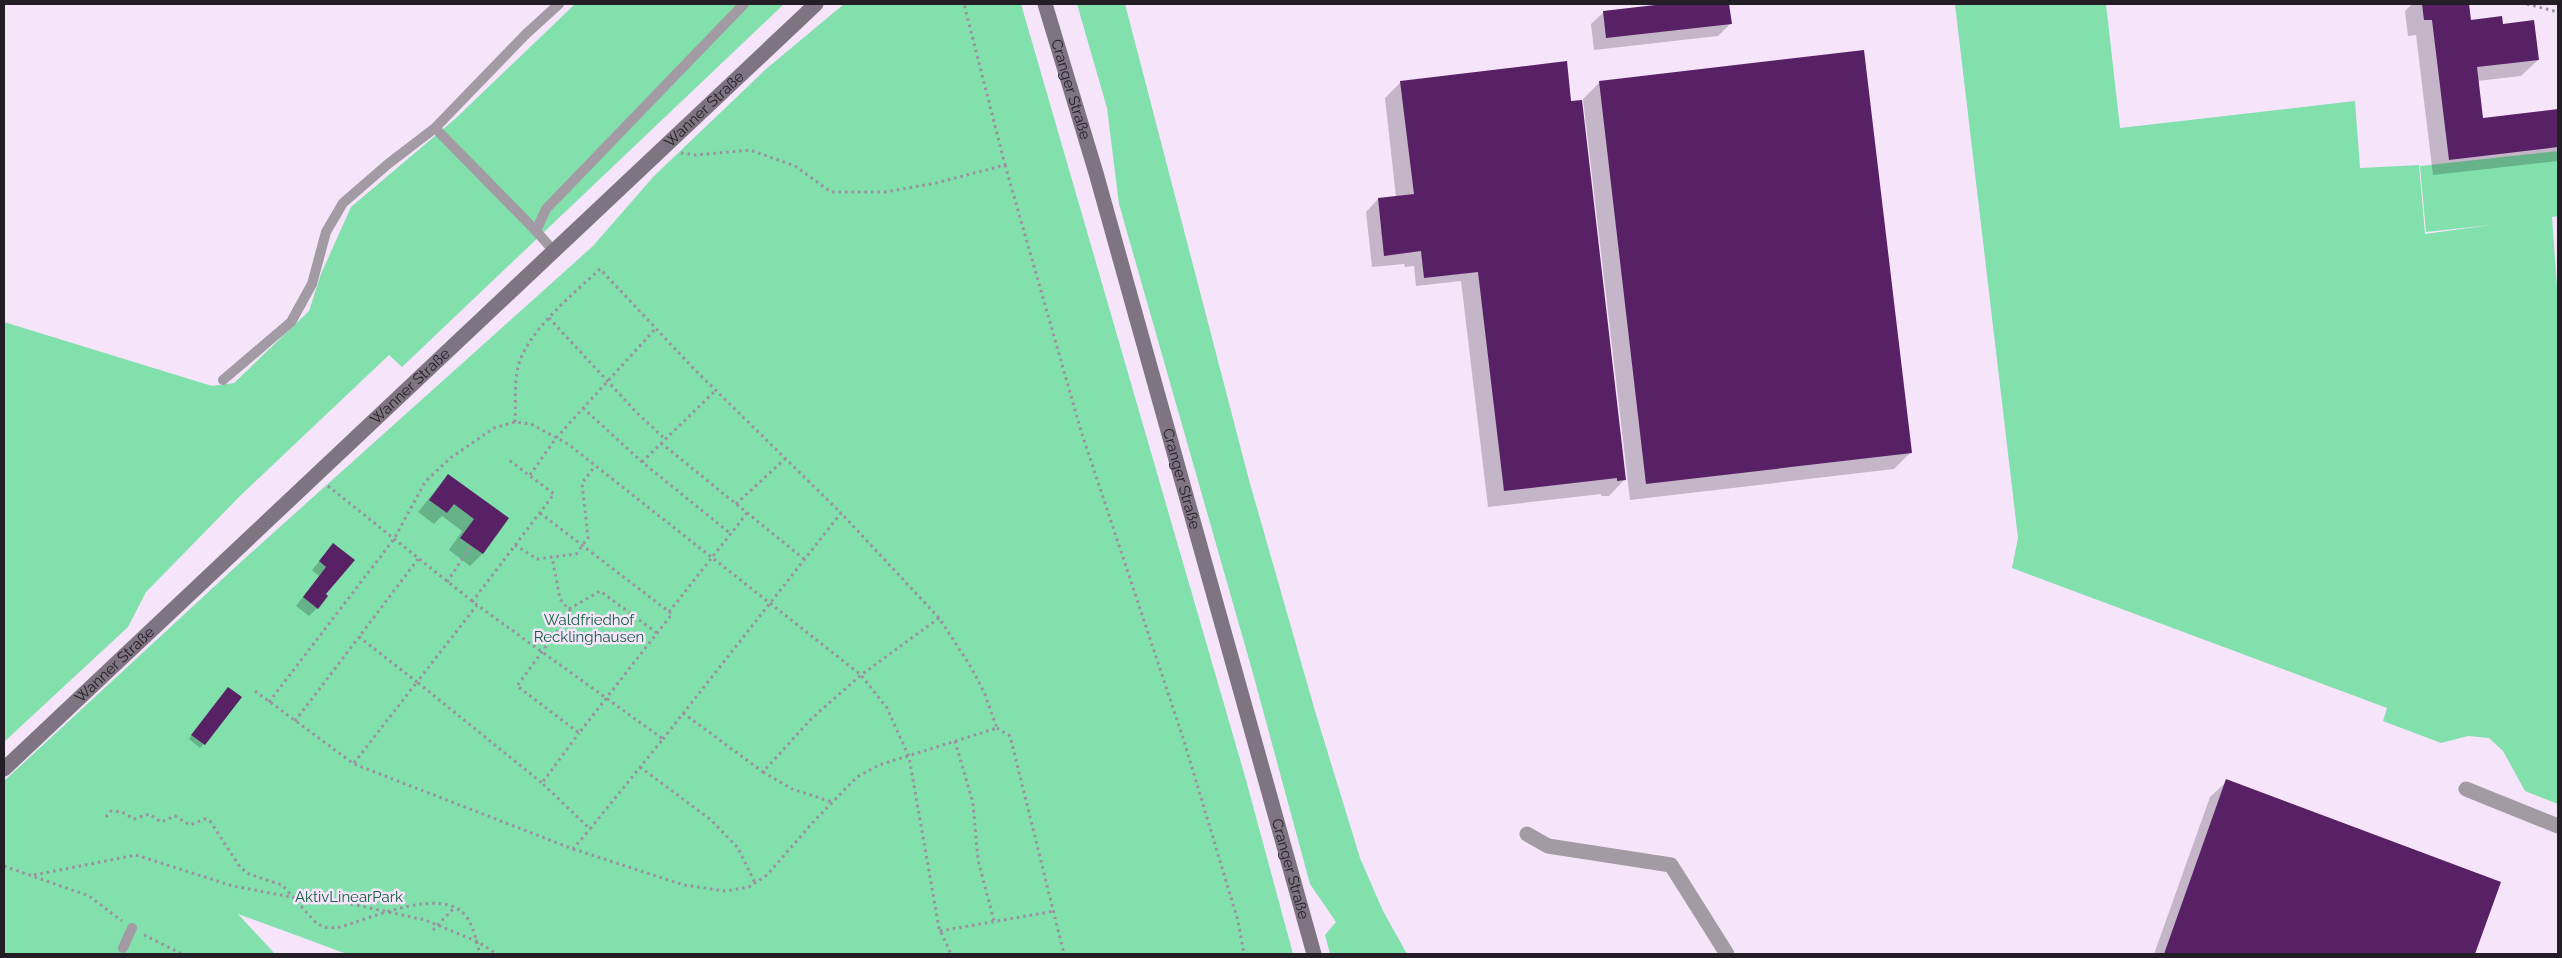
<svg xmlns="http://www.w3.org/2000/svg" width="2562" height="958" font-family="Raleway,sans-serif">
  <style>
    .green { fill: #81e0ac }
    .shadow { fill: #0003 }
    .building { fill: #582166 }
    .lines { fill: none; stroke-linecap: round; stroke-linejoin: round }
    .path { stroke: #9c8f9f; stroke-width: 3; stroke-dasharray: 2.5 4; stroke-linecap: butt }
    .lane { stroke: #a29ba4; stroke-width: 10 }
    .street { stroke: #a29ba4; stroke-width: 15 }
    .secondary { stroke: #7f7482; stroke-width: 15 }
    .labels { text-anchor: middle; dominant-baseline: central; stroke-width: 5; stroke-linejoin: round; paint-order: stroke }
    .street-label { font-size: 15px; fill: #231d25; stroke: #f6e4fb }
    .park-label { font-size: 15px; fill: #12613e; stroke: #f6e4fb }
  </style>
  <rect width="100%" height="100%" fill="#f6e4fb"/>
  <!-- green -->
  <path class="green" d="M575 4H784L402 367 389 355 240 496 146 592 128 627 4 742V322L212 386 234 383 309 311 321 274 351 207 455 119Z
    M844 4H1021L1246 780 1293 954H347L238 914 275 954H4V781L243 560 593 246 654 176 766 69Z
    M1077 4H1125L1249 480 1315 711 1360 858 1383 911 1407 954H1330L1325 935 1336 922 1310 884 1252 670 1119 204 1107 108Z
    M1955 4H2106L2120 128 2355 101 2360 168 2419 165 2425 234 2491 225 2426 232 2420 166 2558 151V216L2552 217 2558 301V804L2525 791 2503 751 2489 738 2468 736 2441 743 2383 721 2387 708 2012 568 2018 538Z"/>
  <!-- shadow -->
  <path class="shadow" d="M1675 4H1728L1730 24 1718 36 1594 50 1591 24 1604 12Z
    M2412 4H2468L2470 22 2502 25 2538 60 2521 76 2477 81 2481 120 2558 110V161L2433 175 2416 35 2408 36 2405 11Z
    M1401 82 1570 103 1625 479 1609 496H1601V494L1488 507 1461 281 1416 286 1414 266 1405 267 1404 264 1372 267 1366 212 1378 199 1396 197 1385 98Z
    M1600 82 1910 453 1894 469 1630 500 1583 99Z
    M448 475 508 519 482 554 470 566 449 550 462 531 442 516 434 524 418 512Z
    M333 545 317 608 309 616 296 606 319 576 312 570Z
    M225 692 204 744 200 748 189 739Z
    M2227 781 2500 883 2474 954H2154L2210 797Z"/>
  <!-- building -->
  <path class="building" d="M1664 4H1729L1732 24 1606 38 1603 11Z
    M2422 4H2469L2471 20 2502 16 2503 24 2534 20 2539 60 2477 67 2483 118 2558 109V147L2449 160 2432 20H2424Z
    M1864 50 1912 453 1646 484 1599 81Z
    M1567 61 1571 101 1582 100 1626 480 1617 481V478L1504 491 1478 272 1424 278 1421 251 1384 256 1378 198 1414 194 1400 81Z
    M448 474 509 518 483 554 460 538 474 519 454 504 447 513 429 500Z
    M333 543 355 560 326 594 328 596 318 609 303 597 326 567 319 561Z
    M228 687 242 697 205 745 191 735Z
    M2226 779 2501 882 2475 954H2164Z"/>
  <g class="lines">
    <!-- path -->
    <path class="path" d="M2527 4 2558 12
      M681 153 696 155 750 150 795 166 831 192H885L936 183 1005 165 964 4
      M1005 165 1081 431 1184 741 1238 921 1244 954
      M549 318 636 412 665 439
      M583 408 642 462 731 534
      M515 422C516 405 514 379 519 363 531 328 573 294 600 269L695 370 841 513
      M661 443 804 559
      M642 462 716 390
      M530 475 556 438 656 328
      M328 486 477 605 663 739 590 829 542 783 579 733
      M736 504 786 458
      M540 513 672 614 579 733 517 686 571 612 560 599 552 557
      M515 545 537 559 576 554 588 538 582 483 595 466
      M418 559 359 637 417 682 477 605
      M447 582 471 546
      M472 602 554 494 509 460
      M569 609 600 591 657 633
      M669 612 747 513
      M255 691 354 764 573 849 590 829
      M269 702 394 539 425 482 449 459 494 428 515 422 531 424 568 444 861 675 887 708 909 757 939 928 951 954
      M683 713 763 772 812 718 861 675 939 618
      M295 721 359 637
      M997 728 1010 736 1064 954
      M955 741 973 803 978 860 994 921
      M354 763 417 682 542 783
      M640 767 711 820 738 848 755 883
      M763 772 792 789 832 802
      M106 817 111 811 122 812 134 819 149 814 161 822 175 816 190 825 205 819 210 821 240 867 249 874 282 885 317 924 328 928 340 927C369 919 441 886 465 915 474 926 476 941 480 954
      M573 849 684 885 725 891 749 887 767 875 815 820 857 777 879 765 997 728 984 692 971 667 939 618 841 513 663 739
      M4 866 89 896 122 921
      M34 875 136 855 233 886 291 897 342 902 425 920 476 941 497 954
      M433 930 453 909
      M940 931 1055 911
      M144 935 182 954"/>
    <!-- lane -->
    <path class="lane" d="M435 128 536 231
      M553 250 536 231 546 209 744 4
      M223 380 291 322 312 284 326 232 343 203 388 164 435 128 526 34 559 4
      M123 948 132 928"/>
    <!-- street -->
    <path class="street" d="M2466 789 2558 826
      M1527 834 1548 846 1671 865 1727 954"/>
    <!-- secondary -->
    <g class="secondary">
      <path id="s1" d="M1045 4 1096 173 1314 954"/>
      <path id="s2" d="M4 769 816 4"/>
    </g>
  </g>
  <g class="labels">
    <!-- street labels -->
    <g class="street-label">
      <text stroke="none"><textPath href="#s1" startOffset="89">Cranger Straße</textPath></text>
      <text stroke="none"><textPath href="#s2" startOffset="962">Wanner Straße</textPath></text>
      <text stroke="none"><textPath href="#s2" startOffset="558">Wanner Straße</textPath></text>
      <text stroke="none"><textPath href="#s1" startOffset="494">Cranger Straße</textPath></text>
      <text stroke="none"><textPath href="#s2" startOffset="152">Wanner Straße</textPath></text>
      <text stroke="none"><textPath href="#s1" startOffset="899">Cranger Straße</textPath></text>
    </g>
    <!-- park labels -->
    <g class="park-label">
      <text x="589" y="620">Waldfriedhof<tspan x="589" dy="17">Recklinghausen</tspan></text>
      <text x="349" y="897">AktivLinearPark</text>
    </g>
  </g>
  <!-- border -->
  <rect width="2562" height="958" fill="none" stroke="#231d25" stroke-width="10"/>
</svg>
